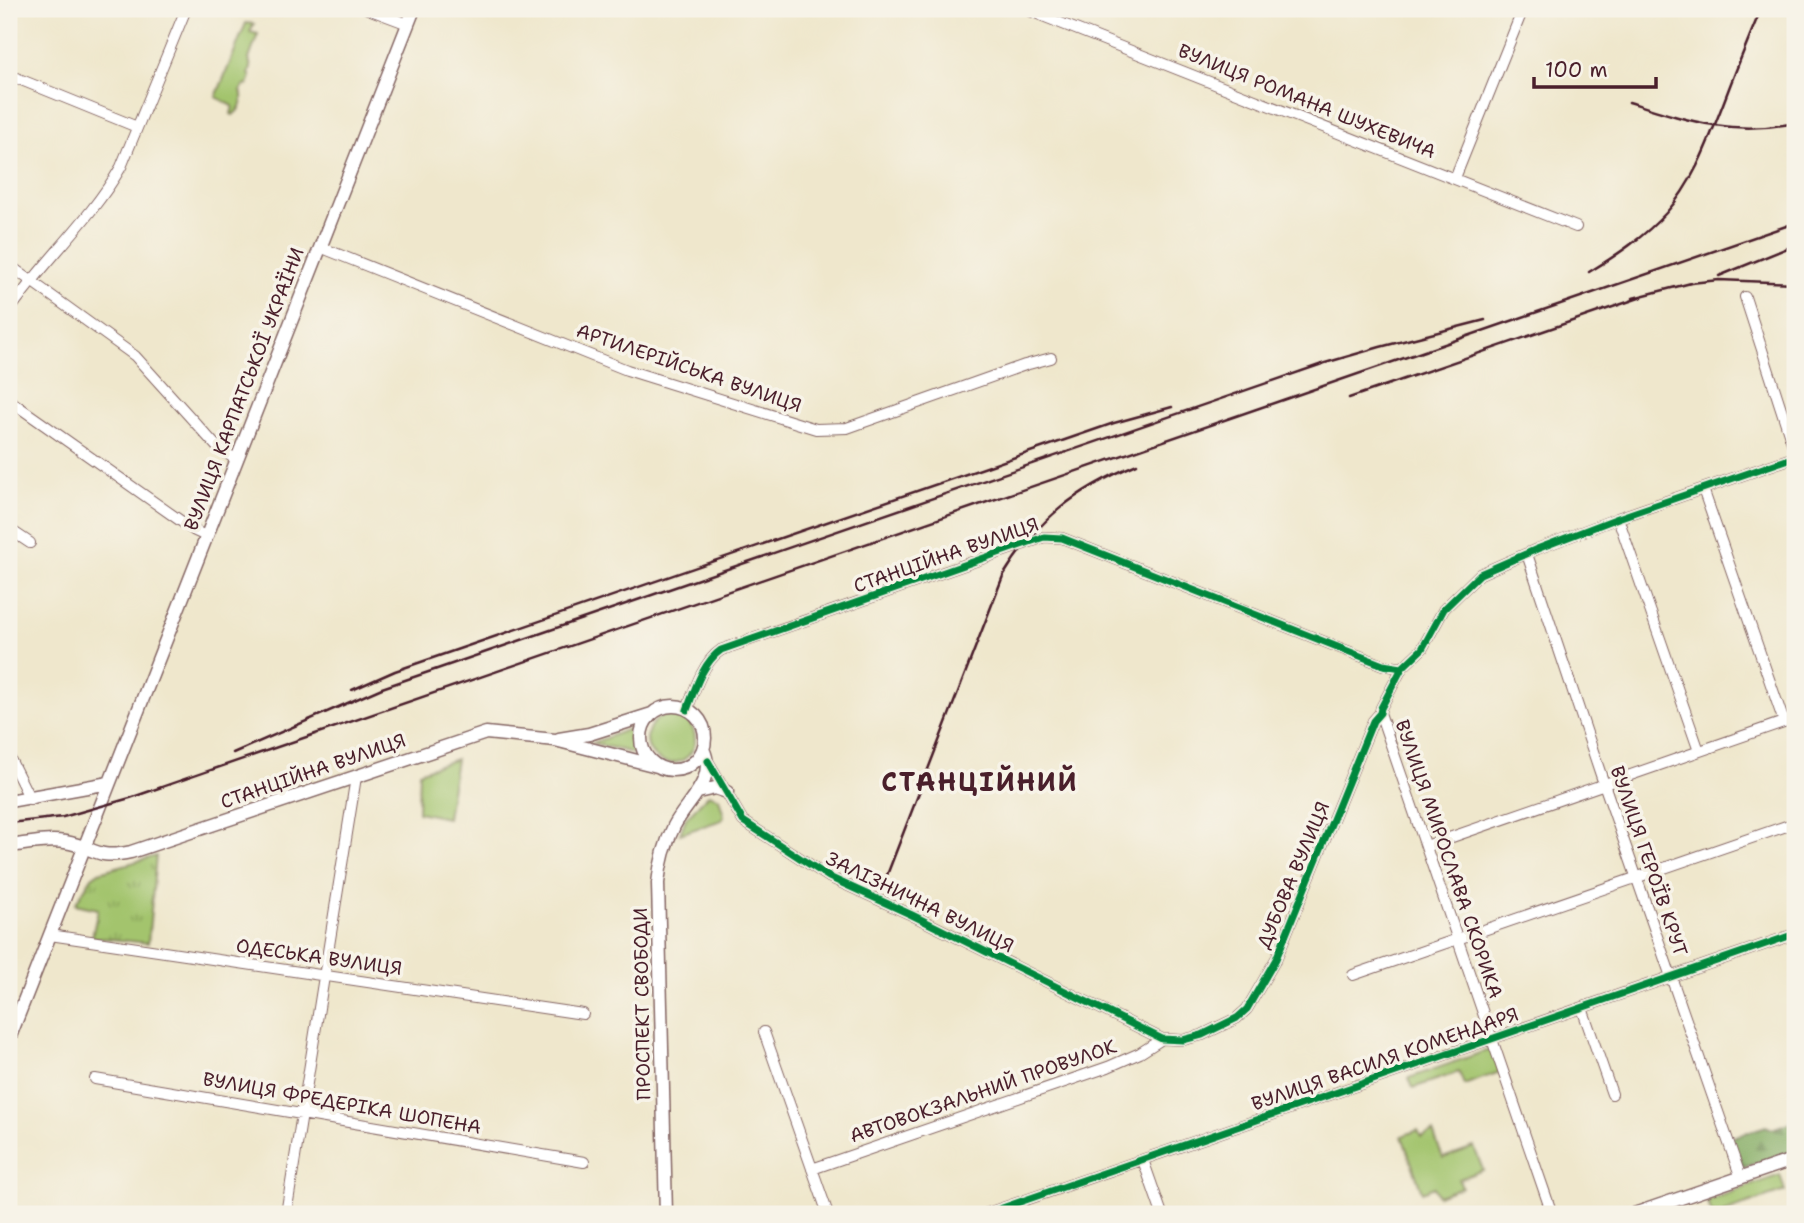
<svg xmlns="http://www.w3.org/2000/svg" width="1804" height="1223" font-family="'Shantell Sans',sans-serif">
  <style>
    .grass { fill: #a3c46d; stroke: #76724c; stroke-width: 2 }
    .forest { fill: url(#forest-firs); stroke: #666446; stroke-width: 2 }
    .park { fill: url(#park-tufts); stroke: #76724c; stroke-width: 2 }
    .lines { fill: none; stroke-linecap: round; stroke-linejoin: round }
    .minor-casing { stroke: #846563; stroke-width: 12 }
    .major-casing { stroke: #846563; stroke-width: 15 }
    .minor { stroke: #fff; stroke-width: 10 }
    .major { stroke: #fff; stroke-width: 12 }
    .rail { stroke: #4a1f2b; stroke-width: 2.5 }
    .cycleway-casing { stroke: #f7f3e8; stroke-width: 11 }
    .cycleway { stroke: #00873e; stroke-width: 7 }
    .labels { text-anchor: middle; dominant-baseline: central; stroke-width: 7; stroke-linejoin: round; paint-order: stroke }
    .street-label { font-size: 19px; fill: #4a1f2b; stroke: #f7f3e8 }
    .district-label { font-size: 26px; font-weight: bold; letter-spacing: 2px; fill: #4a1f2b; stroke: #f7f3e8 }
  </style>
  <defs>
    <pattern id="forest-firs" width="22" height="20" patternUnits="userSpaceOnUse" patternTransform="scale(1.75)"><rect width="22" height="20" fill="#82aa60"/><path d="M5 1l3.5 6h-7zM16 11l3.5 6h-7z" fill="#6c8a4f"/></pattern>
    <pattern id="park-tufts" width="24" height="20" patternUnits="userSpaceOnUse" patternTransform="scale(1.75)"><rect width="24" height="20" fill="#a3c46d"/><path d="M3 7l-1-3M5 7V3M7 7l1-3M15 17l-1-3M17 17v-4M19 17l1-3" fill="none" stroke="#879f5a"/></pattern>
  </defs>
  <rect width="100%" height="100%" fill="#f7f3e8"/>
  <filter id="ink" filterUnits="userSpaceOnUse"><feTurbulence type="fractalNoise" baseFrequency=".0143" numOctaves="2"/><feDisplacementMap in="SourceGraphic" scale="14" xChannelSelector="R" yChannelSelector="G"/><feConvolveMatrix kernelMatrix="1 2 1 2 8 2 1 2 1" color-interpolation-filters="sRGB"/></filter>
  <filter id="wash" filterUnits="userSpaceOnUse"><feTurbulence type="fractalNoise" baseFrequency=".00686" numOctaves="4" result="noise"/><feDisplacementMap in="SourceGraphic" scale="28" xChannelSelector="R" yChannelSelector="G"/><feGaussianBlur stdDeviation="1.57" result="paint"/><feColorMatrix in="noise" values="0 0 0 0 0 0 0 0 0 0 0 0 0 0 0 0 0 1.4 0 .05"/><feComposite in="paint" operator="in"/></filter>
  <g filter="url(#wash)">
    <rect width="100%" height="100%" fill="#efe7cc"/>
    <!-- grass -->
    <path class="grass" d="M246 23 254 24 250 32 258 34 249 59 251 68 249 74 251 76 248 85 244 86 241 90C244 100 241 109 233 115L231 114 233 106 216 97Z
      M647 739a24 24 0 1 1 48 0a24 24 0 1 1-48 0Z
      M636 726 635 742 638 753 636 754 593 743Z
      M456 759 447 818 418 812 419 772Z
      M709 794 719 798 724 816 722 820 680 834 686 818Z
      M1491 1049 1500 1072 1464 1085 1459 1072 1413 1088 1409 1078Z
      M1418 1130 1421 1137 1433 1132 1443 1158 1474 1147 1483 1170 1459 1179 1462 1187 1438 1196 1434 1187 1422 1192 1402 1136Z
      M1780 1175 1785 1191 1718 1214H1712L1707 1201Z"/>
    <!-- forest -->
    <path class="forest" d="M1795 1121V1150L1737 1170 1727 1139 1766 1126 1772 1129Z"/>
    <!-- park -->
    <path class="park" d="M156 856 148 943 92 937 98 909 75 904 92 877 99 872Z"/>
  </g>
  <g filter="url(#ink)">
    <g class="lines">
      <!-- minor casing -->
      <g class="minor-casing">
        <path id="minor" d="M368 9 408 24
          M1025 9 1576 227
          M9 75 137 127
          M1455 178 1523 9
          M320 247 627 370 816 429 847 428 1025 365 1051 358
          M9 265 135 356 218 448 237 460
          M1745 297 1795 452
          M9 311C44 261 91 219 121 167L186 9
          M9 400 195 531 206 536
          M1703 489 1784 722
          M1618 518 1699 751
          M9 529 30 543
          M1527 554 1604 784 1741 1178
          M687 710C694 691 703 662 721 650L1024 544 1044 537 1062 538 1383 665 1402 668
          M1380 713 1552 1214
          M9 757 30 799
          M708 761 743 821 829 877 912 915 1162 1039 1183 1040 1202 1035 1237 1018 1247 1009 1276 959 1373 721 1380 713 1381 708 1402 668 1422 649 1444 609 1480 574 1537 549 1618 518 1795 457
          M1426 846 1795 718
          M50 935 583 1014
          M1353 975 1795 823
          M1582 1008 1612 1094
          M764 1032 828 1214
          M95 1079 584 1162
          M1143 1160 1162 1214
          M812 1169 1108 1067 1140 1053 1162 1039
          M286 1214 356 777
          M985 1214 1795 934"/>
      </g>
      <!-- major casing -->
      <g class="major-casing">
        <path id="major" d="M641 738a32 32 0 1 1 64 0a32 32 0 1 1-64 0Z
          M559 739 589 734 652 714
          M698 792 715 788 727 792
          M9 801 109 783
          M9 846C27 844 47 839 65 842 96 847 94 860 131 852L486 733 555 740 657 766
          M9 1039 414 9
          M666 1214 658 883C660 863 665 844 674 826 687 801 718 779 703 749
          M1634 1214 1795 1159"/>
      </g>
      <!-- minor -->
      <use href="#minor" class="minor"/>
      <!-- major -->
      <use href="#major" class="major"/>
      <!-- rail -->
      <path class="rail" d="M1629 102C1689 121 1731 136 1795 123
        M1589 272C1617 255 1644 237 1666 213 1694 182 1708 142 1723 104 1735 72 1748 40 1761 9
        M1719 276 1795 245
        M1633 298 1691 283 1719 280 1795 283
        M1349 398 1642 297
        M352 690 395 671 1114 423 1172 407
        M233 753 382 688 1325 363 1380 347 1485 320
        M9 823 63 817 130 798 1795 223
        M887 875 1003 576C1038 519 1075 490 1137 464"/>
      <!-- cycleway casing -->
      <g class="cycleway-casing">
        <path id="cycleway" d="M687 710C694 691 703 662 721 650L1024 544 1044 537 1062 538 1383 665 1402 668
          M708 761 743 821 829 877 912 915 1162 1039 1183 1040 1202 1035 1237 1018 1247 1009 1276 959 1373 721 1380 713 1381 708 1402 668 1422 649 1444 609 1480 574 1537 549 1618 518 1795 457
          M985 1214 1795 934"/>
      </g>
      <!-- cycleway -->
      <use href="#cycleway" class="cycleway"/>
    </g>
  </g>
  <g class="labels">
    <!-- street labels -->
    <g class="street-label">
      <text transform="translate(1307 101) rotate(22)">ВУЛИЦЯ РОМАНА ШУХЕВИЧА</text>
      <text transform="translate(689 368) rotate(19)">АРТИЛЕРІЙСЬКА ВУЛИЦЯ</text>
      <text transform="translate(244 389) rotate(-69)">ВУЛИЦЯ КАРПАТСЬКОЇ УКРАЇНИ</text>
      <text transform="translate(946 555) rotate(-19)">СТАНЦІЙНА ВУЛИЦЯ</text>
      <text transform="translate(313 771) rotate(-19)">СТАНЦІЙНА ВУЛИЦЯ</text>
      <text transform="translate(1449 859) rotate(71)">ВУЛИЦЯ МИРОСЛАВА СКОРИКА</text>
      <text transform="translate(1649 861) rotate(71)">ВУЛИЦЯ ГЕРОЇВ КРУТ</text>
      <text transform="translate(1293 875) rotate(-67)">ДУБОВА ВУЛИЦЯ</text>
      <text transform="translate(920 902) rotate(26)">ЗАЛІЗНИЧНА ВУЛИЦЯ</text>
      <text transform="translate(319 957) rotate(8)">ОДЕСЬКА ВУЛИЦЯ</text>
      <text transform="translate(642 1004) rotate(-91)">ПРОСПЕКТ СВОБОДИ</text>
      <text transform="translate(1385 1059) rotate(-19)">ВУЛИЦЯ ВАСИЛЯ КОМЕНДАРЯ</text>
      <text transform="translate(983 1091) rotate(-19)">АВТОВОКЗАЛЬНИЙ ПРОВУЛОК</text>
      <text transform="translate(342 1103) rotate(10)">ВУЛИЦЯ ФРЕДЕРІКА ШОПЕНА</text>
    </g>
    <!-- district labels -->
    <g class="district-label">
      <text x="980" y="781">СТАНЦІЙНИЙ</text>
    </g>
  </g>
  <!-- margin -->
  <rect width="1804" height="1223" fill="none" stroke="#f7f3e8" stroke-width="35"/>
  <!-- scale -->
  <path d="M1534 77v10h122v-10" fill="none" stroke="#4a1f2b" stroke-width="3.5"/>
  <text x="1545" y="77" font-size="21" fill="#4a1f2b" stroke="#f7f3e8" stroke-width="5" paint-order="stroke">100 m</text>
</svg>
